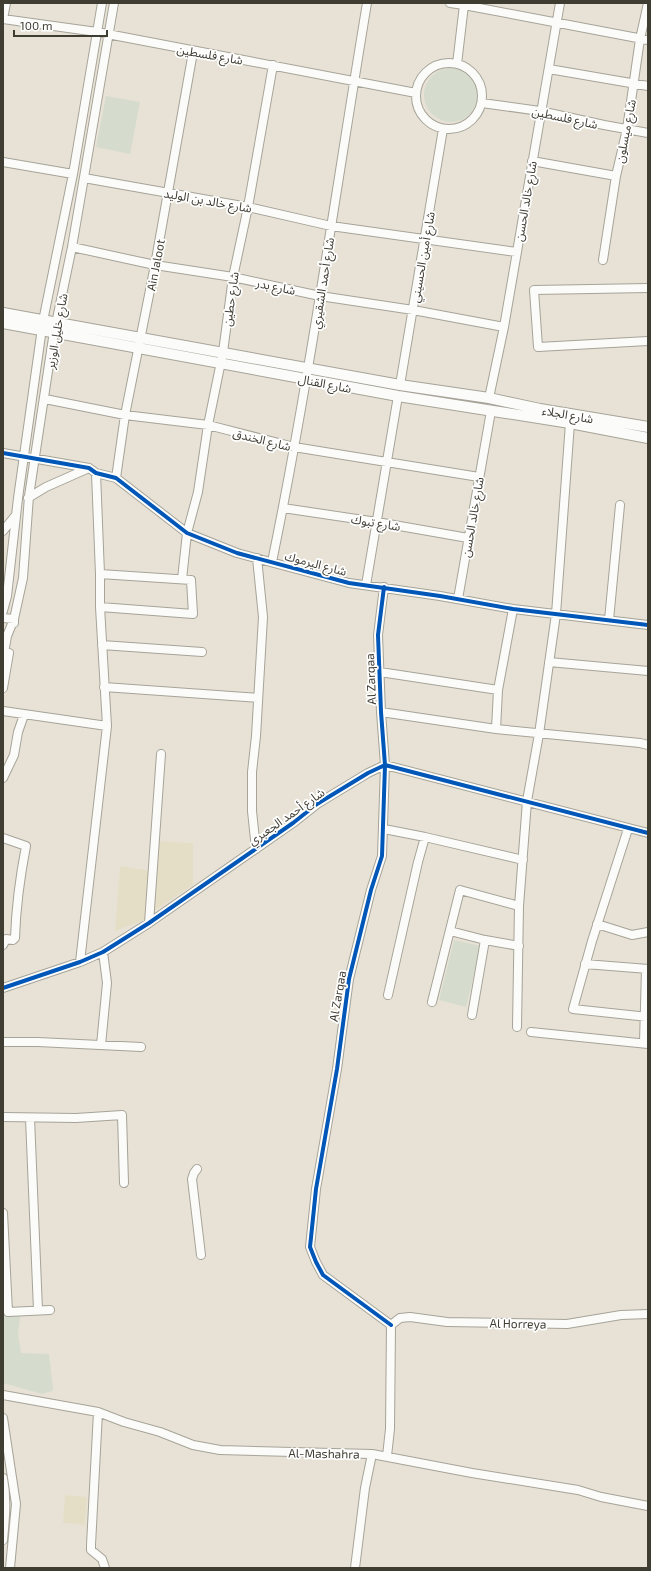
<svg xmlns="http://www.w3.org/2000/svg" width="651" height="1571" font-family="'Exo 2','Noto Sans Arabic',sans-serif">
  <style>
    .built { fill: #e5dec7 }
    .green { fill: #d6dccd }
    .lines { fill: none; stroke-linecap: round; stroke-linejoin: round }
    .minor-casing { stroke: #a6a398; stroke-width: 10 }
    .major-casing { stroke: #a6a398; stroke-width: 12 }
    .minor { stroke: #fbfbf9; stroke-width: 8 }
    .major { stroke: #fbfbf9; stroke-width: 10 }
    .cycleway-casing { stroke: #fff; stroke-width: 6 }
    .cycleway { stroke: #0057b8; stroke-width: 4 }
    .labels { text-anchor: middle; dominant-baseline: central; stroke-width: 3.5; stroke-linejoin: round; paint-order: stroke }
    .street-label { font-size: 12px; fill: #3f3c32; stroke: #fff }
  </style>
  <rect width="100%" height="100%" fill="#e7e2d5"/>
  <!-- built -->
  <path class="built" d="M157 841 193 843V885L151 913Z
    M120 866 151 871 146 919 115 931Z
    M65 1495 87 1497 85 1525 63 1523Z"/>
  <!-- green -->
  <path class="green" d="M424 95a27 27 0 1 1 54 0a27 27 0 1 1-54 0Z
    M106 96 140 102 130 154 96 147Z
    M454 940 481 946 466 1007 439 1000Z
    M3 1307 21 1312 18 1333 21 1353 49 1354 53 1388 52 1391 42 1394 3 1383Z"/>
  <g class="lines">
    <!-- minor casing -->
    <g class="minor-casing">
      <path id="minor" d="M450 3 464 5 457 64
        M464 3V5L648 40
        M3 19 97 32 416 93
        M3 19 6 3
        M416 96a33 33 0 1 1 66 0a33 33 0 1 1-66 0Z
        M549 69 648 86
        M482 103 540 111 604 125 648 133
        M532 161 616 176
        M3 162 73 174
        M84 178 248 207 331 226 516 252
        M72 247 155 265 233 277 320 296 413 310 504 327
        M603 260 616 176 627 129 640 39 648 3
        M648 288 534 290 538 347 648 341
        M400 385 443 129
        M489 398 504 327 560 3
        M45 399 125 415 208 425 294 447 479 477
        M3 453 89 468 96 473 116 478 187 533 237 553 349 583 440 596 513 609 648 625
        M116 478 125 415 155 265 193 52
        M28 498 46 487 89 468
        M283 508 377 522 468 538
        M3 531 15 516
        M272 562C310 377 336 189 367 3
        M182 579 187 533 198 492 208 425 223 352 233 277 248 207 273 65
        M366 585 398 396
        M384 587 378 635 381 712 385 765 382 856 371 890 349 979 337 1069 316 1189 310 1247 316 1262 323 1275 391 1325
        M458 599 491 411
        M100 607 193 614 191 580 100 574
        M3 611 7 596 18 498 43 321 73 174 102 3
        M3 618 14 619V623
        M609 620 620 505
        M102 645 202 652
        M3 659 7 636 14 619 23 578 29 496 53 338 72 247 114 3
        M549 662 648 671
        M380 672 498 690
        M104 687 258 698
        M3 688 9 653
        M3 711 107 726
        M381 712 496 729 640 743 648 745
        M496 729 498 690 513 609
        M3 778 14 755 18 732 24 715
        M384 829 425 837 523 860
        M628 829 592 941 573 1009 648 1017
        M3 838 26 846C20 877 16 907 15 938L13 940 6 939 3 945
        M256 849 252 811V772L256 736 263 617 257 558
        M149 923 161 754
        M597 924 632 935 648 932
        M450 931 485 940 519 946
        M80 962 107 726 100 607V574L96 473
        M585 964 648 969
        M3 988 80 962 103 952 149 923 293 823 317 804 368 773 385 765 648 833
        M388 995 418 862 425 837
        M432 1002 460 890 519 906
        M472 1015 485 940
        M517 1027 519 906 527 801 539 734 556 614 570 423
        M531 1032 648 1044
        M3 1042H38L141 1047
        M644 1043 646 969
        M101 1045 107 983 103 952
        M3 1117 76 1118 122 1115 124 1183
        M30 1118 38 1310
        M197 1169 194 1173 192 1179 201 1255
        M3 1213 8 1312 50 1310
        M391 1325 400 1318 410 1317 447 1322 567 1324 621 1315 648 1314
        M3 1395 98 1412 124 1422 160 1432 193 1445 220 1450 372 1454 472 1473 578 1490 601 1497 648 1506
        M98 1412 91 1545V1550L102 1559 105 1568
        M3 1418 16 1504 10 1568
        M387 1456 390 1429 391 1325
        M3 1478C7 1499 5 1519 3 1540
        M355 1568 365 1488 372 1454"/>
    </g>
    <!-- major casing -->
    <g class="major-casing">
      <path id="major" d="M3 313 400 385 489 398 540 409 648 427
        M3 323 398 396 570 423 648 438"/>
    </g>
    <!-- minor -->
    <use href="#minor" class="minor"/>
    <!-- major -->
    <use href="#major" class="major"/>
    <!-- cycleway casing -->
    <g class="cycleway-casing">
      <path id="cycleway" d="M3 453 89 468 96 473 116 478 187 533 237 553 349 583 440 596 513 609 648 625
        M384 587 378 635 381 712 385 765 382 856 371 890 349 979 337 1069 316 1189 310 1247 316 1262 323 1275 391 1325
        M3 988 80 962 103 952 149 923 293 823 317 804 368 773 385 765 648 833"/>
    </g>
    <!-- cycleway -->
    <use href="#cycleway" class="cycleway"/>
  </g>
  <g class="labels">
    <!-- street labels -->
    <g class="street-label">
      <text transform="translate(210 54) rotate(10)">شارع فلسطين</text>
      <text transform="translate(565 117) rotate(12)">شارع فلسطين</text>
      <text transform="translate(625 131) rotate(-79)">شارع ميسلون</text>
      <text transform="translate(208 200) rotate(10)">شارع خالد بن الوليد</text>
      <text transform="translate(525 201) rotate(-80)">شارع خالد الحسن</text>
      <text transform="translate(422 257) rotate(-80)">شارع أمين الحسيني</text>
      <text transform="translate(155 265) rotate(-79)">Ain Jaloot</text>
      <text transform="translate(322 283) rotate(-81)">شارع أحمد الشقيري</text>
      <text transform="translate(276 286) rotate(12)">شارع بدر</text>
      <text transform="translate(230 299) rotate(-82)">شارع حطين</text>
      <text transform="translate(56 331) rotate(-80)">شارع خليل الوزير</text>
      <text transform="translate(325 383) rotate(11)">شارع القنال</text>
      <text transform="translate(568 414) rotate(10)">شارع الجلاء</text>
      <text transform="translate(262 439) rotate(14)">شارع الخندق</text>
      <text transform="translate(472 517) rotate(-80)">شارع خالد الحسن</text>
      <text transform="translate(376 522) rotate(9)">شارع تبوك</text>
      <text transform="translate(316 563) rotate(15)">شارع اليرموك</text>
      <text transform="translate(370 679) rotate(-92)">Al Zarqaa</text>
      <text transform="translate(286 816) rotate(-35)">شارع أحمد الجعبري</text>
      <text transform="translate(337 996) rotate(-80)">Al Zarqaa</text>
      <text transform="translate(518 1323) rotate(1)">Al Horreya</text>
      <text transform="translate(324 1453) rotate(1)">Al-Mashahra</text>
    </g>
  </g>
  <!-- border -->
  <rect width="651" height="1571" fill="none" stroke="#3f3c32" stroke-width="8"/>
  <!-- scale -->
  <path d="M14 30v6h93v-6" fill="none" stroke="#3f3c32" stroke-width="2"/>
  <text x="20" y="30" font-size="12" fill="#3f3c32" stroke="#ffffff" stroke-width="3" paint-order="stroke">100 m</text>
</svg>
